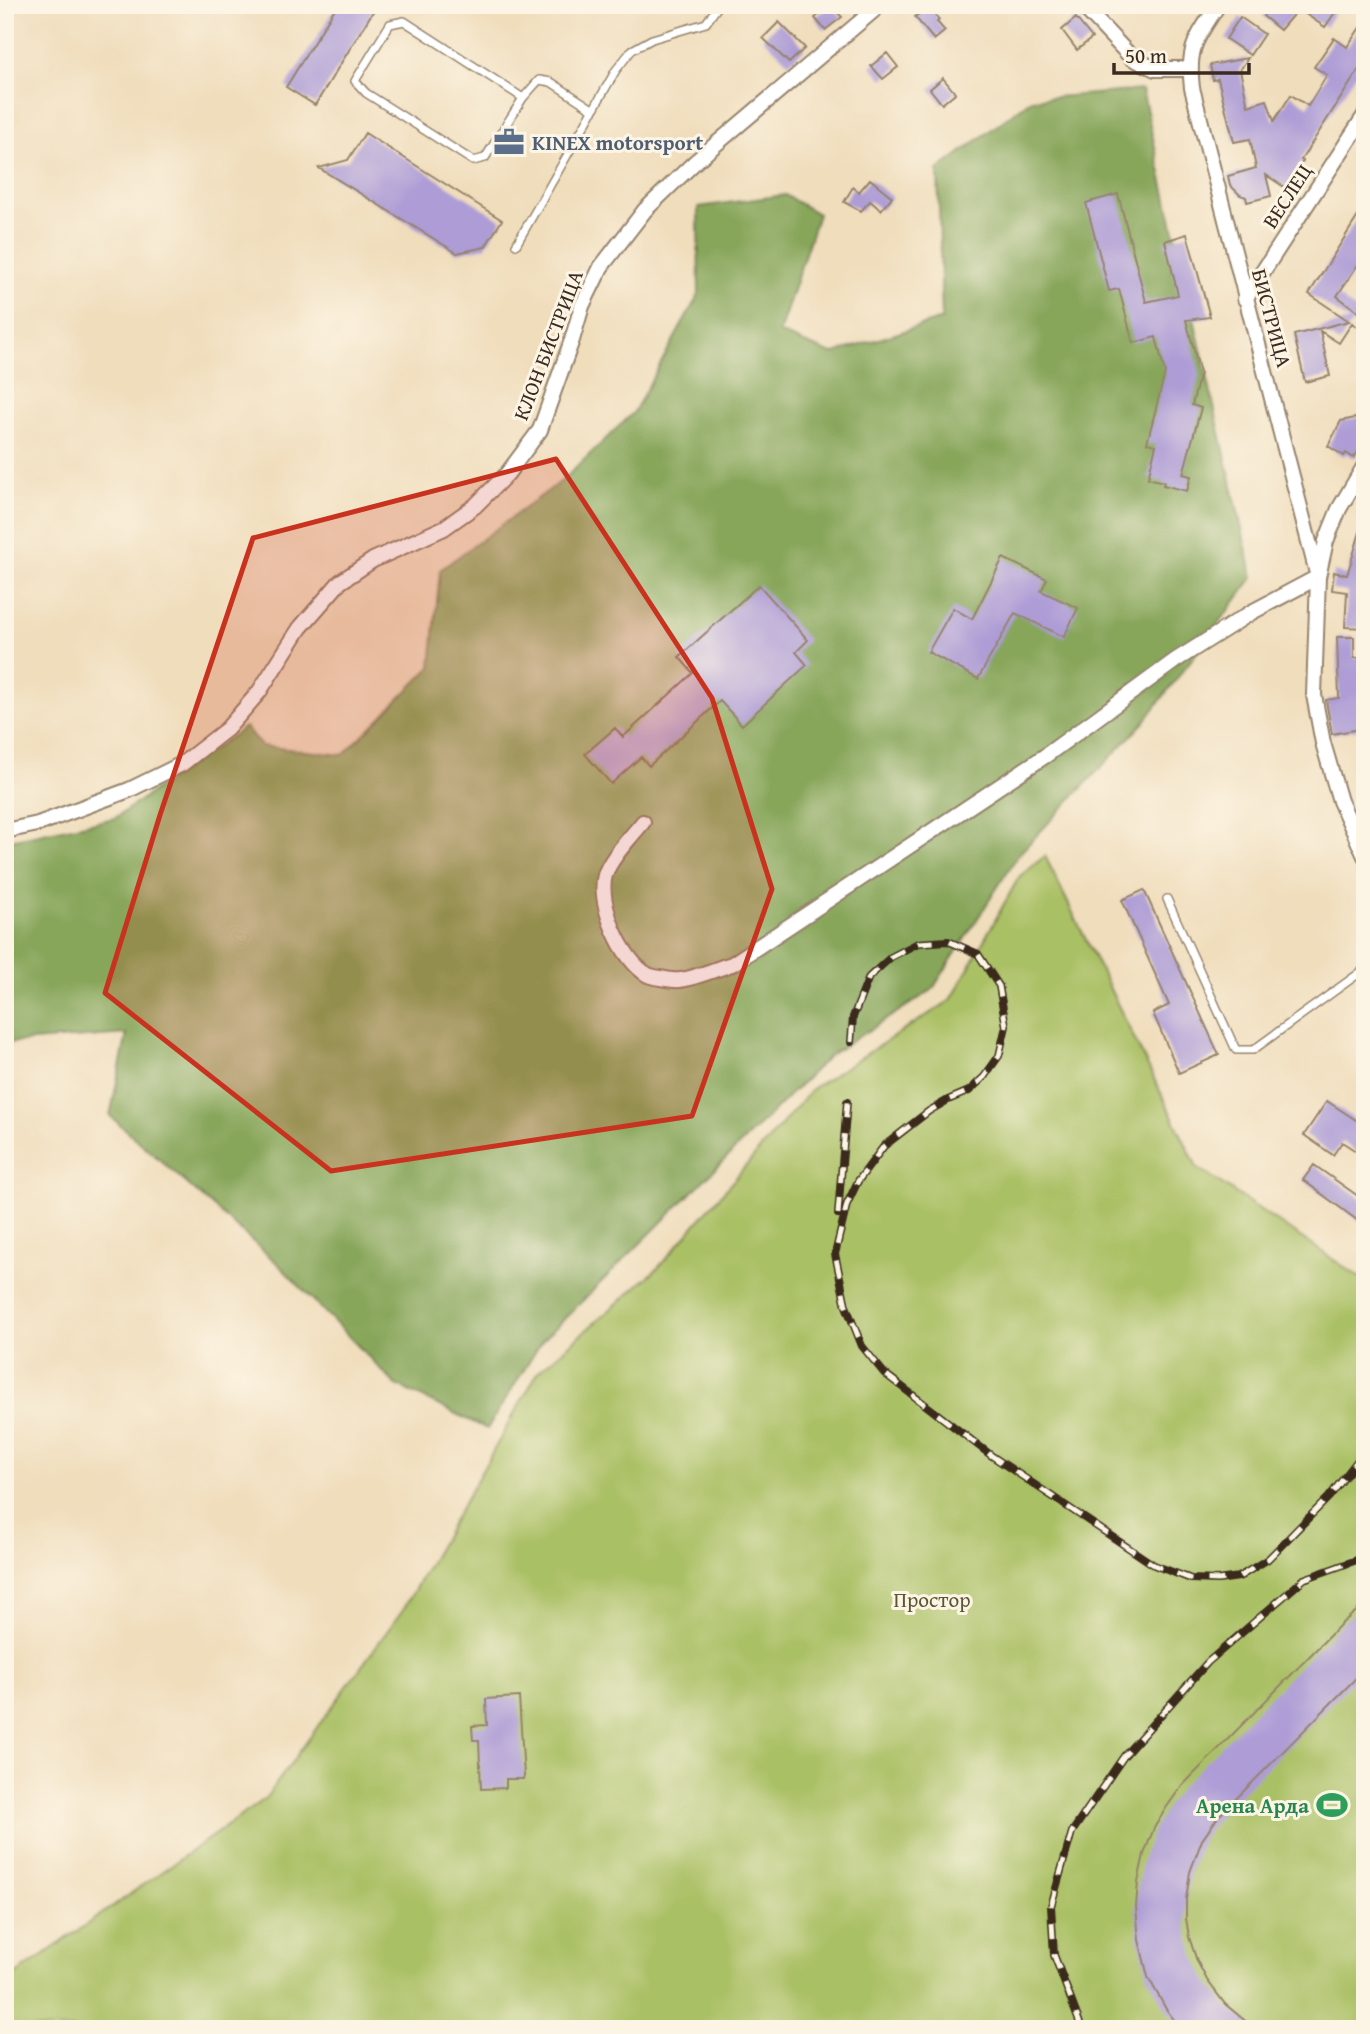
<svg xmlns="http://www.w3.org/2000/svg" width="1370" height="2034" font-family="'Gentium Book Plus',serif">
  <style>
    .green { fill: #aac065; stroke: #727542; stroke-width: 2 }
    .forest { fill: #87a65a; stroke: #61683c; stroke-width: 2 }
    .building { fill: #ad9cd6 }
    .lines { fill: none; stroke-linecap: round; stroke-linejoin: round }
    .service-casing { stroke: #96846d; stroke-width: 10 }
    .minor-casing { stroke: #96846d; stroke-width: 18 }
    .service { stroke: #fff; stroke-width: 7 }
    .minor { stroke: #fff; stroke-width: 14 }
    .rail-casing { stroke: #3b2a1e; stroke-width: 8 }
    .rail { stroke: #fcf5e5; stroke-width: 5; stroke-dasharray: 16; stroke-linecap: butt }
    .marked { fill: #c8321e; fill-opacity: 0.2; stroke: #c8321e; stroke-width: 5; stroke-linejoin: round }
    .labels { text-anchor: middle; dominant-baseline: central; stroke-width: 6; stroke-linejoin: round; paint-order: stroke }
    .service-label { font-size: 21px; font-weight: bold; fill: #4e5e75; stroke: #fcf5e5; text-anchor: start }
    .street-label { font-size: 21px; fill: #3b2a1e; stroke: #fcf5e5 }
    .park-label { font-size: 21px; fill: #5c5733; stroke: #fcf5e5 }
    .leisure-label { font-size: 21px; font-weight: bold; fill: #27864d; stroke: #fcf5e5; text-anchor: end }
  </style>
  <rect width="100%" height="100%" fill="#fcf5e5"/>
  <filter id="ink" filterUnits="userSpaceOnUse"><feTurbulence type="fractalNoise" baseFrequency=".0143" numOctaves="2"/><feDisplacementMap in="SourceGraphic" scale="14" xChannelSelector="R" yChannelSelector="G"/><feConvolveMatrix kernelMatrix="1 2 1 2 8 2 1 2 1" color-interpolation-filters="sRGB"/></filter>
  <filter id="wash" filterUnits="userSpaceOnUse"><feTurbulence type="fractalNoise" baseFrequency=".00686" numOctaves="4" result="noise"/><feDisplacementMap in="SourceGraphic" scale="28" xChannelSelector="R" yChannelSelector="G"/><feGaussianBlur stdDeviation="1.57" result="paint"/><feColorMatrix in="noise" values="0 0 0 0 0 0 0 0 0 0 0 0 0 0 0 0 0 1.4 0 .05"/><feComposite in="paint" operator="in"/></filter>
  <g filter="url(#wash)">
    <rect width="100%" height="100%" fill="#f0ddbc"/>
    <!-- green -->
    <path class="green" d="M1045 856 1197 1167 1365 1281V2029H5V1982L265 1799 404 1608 538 1372 658 1268 813 1088 951 1000 1019 877Z"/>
    <!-- forest -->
    <path class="forest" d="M1142 90 1253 578 1144 722 1018 855 932 990 830 1055 542 1341 487 1429 396 1385 277 1263 110 1116 127 1034 5 1043V841L115 818 245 727 261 746 343 755 431 667 440 570 563 480 634 412 699 294 698 207 785 195 818 214 779 333 832 354 942 319 938 170 1032 99Z"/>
    <g id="blocks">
      <!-- building -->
      <path class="building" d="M337 5H377L315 105 286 87Z
        M830 5 842 17 825 30 815 18Z
        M1271 5H1328L1336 11 1325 27 1298 9 1280 30 1263 16Z
        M929 6 939 20 937 22 945 31 934 40 915 17Z
        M1240 17 1264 34 1250 55 1226 39Z
        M1076 18 1092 38 1077 50 1062 30Z
        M1365 20V60L1301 160 1303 161 1297 170 1306 176 1295 194 1266 175 1271 196 1247 202 1246 197 1240 195 1230 185 1228 176 1256 168 1250 139 1234 142 1218 79 1213 80 1210 65 1248 58 1240 70 1248 106 1267 100 1274 121 1291 95 1308 106 1327 75 1314 67 1334 38 1347 47Z
        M779 22 805 48 789 63 763 38Z
        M887 53 898 67 883 79 871 66Z
        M943 78 955 93 942 104 930 89Z
        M365 133 502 220 485 247 457 253 319 168 348 160Z
        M870 179 892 197 881 210 870 201 861 211 844 202 853 187 859 192Z
        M1118 194 1146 302 1178 295 1165 241 1187 234 1210 317 1186 320 1200 373 1192 405 1201 408 1183 474 1191 476 1187 491 1163 485 1164 482 1148 478 1156 445 1147 443 1165 373 1156 337 1133 343 1119 289 1109 291 1086 203Z
        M1365 205V254L1337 296 1365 317V332L1352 323 1339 343 1320 331 1330 376 1305 382 1294 335 1349 321 1309 294Z
        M1365 416V440L1354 458 1346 453 1344 456 1328 446 1341 421Z
        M1361 529H1365V628L1345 627 1347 592 1332 590 1334 572 1347 575Z
        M1003 558 1047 579 1041 591 1078 608 1064 637 1015 613 978 679 928 652 953 608 972 619Z
        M759 585 808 640 796 652 807 665 742 725 720 701 649 766 641 757 611 784 585 754 615 728 623 737 693 673 679 657Z
        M1337 637H1354V658H1362L1365 728 1332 734 1326 700 1339 698Z
        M1144 890 1219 1055 1179 1073 1153 1013 1169 1005 1122 900Z
        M1327 1101 1365 1126V1157L1342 1142 1333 1155 1304 1135Z
        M1314 1165 1365 1201V1226L1303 1180Z
        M1365 1604V1669L1218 1817 1202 1840 1190 1872 1186 1899V1918L1189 1937 1197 1961 1207 1980 1225 2004 1255 2029H1181L1166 2009 1148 1977 1139 1940 1136 1907 1138 1882 1144 1854 1154 1828 1166 1808 1181 1787 1341 1624Z
        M519 1697 524 1776 523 1779H506V1788L481 1789 479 1740H473L472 1726 487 1725 486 1699Z"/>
    </g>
  </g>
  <g filter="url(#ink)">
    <use href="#blocks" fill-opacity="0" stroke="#96846d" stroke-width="2"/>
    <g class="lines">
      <!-- service casing -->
      <g class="service-casing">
        <path id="service" d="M523 98 404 21 390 24 355 81 366 93 473 161 485 158 523 98 539 80 551 82 594 110
          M516 245 616 70 632 50 652 39 706 23 719 5
          M1167 899 1236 1050H1253L1365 969"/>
      </g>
      <!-- minor casing -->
      <g class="minor-casing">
        <path id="minor" d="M1082 5 1132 58 1155 69H1190
          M1245 299 1365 115
          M1365 465 1339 509 1326 541 1318 577 1314 695 1323 743 1340 801 1365 856
          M643 822C632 836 610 858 605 875 597 903 622 961 648 975 652 977 675 981 680 980 693 979 718 968 732 964L1045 756 1176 660 1252 612 1318 577 1192 88C1187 46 1197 38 1218 5
          M5 831 38 824 129 790 182 764 227 729 259 692 300 628 340 582 373 560 444 528 475 506 507 474 540 430 572 340 582 306 601 267 645 210 695 162 880 5"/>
      </g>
      <!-- service -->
      <use href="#service" class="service"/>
      <!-- minor -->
      <use href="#minor" class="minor"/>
      <!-- rail casing -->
      <g class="rail-casing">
        <path id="rail" d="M851 1042 853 1017 869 977 891 957 918 943 948 941 978 954 999 986 1006 1026 999 1056 984 1077 969 1091 948 1100 929 1111 884 1146 858 1181 847 1204 835 1254 846 1306 862 1346 884 1373 992 1456 1154 1565 1191 1579 1218 1580 1239 1577 1268 1559 1329 1497 1365 1451
          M838 1214 847 1102
          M1082 2029 1054 1955 1051 1906 1072 1832 1124 1756 1208 1662 1304 1579 1365 1557"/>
      </g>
      <!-- rail -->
      <use href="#rail" class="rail"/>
    </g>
  </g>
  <!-- marked area -->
  <path class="marked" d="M556 459 712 698 772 889 692 1116 331 1171 105 993 160 815 253 538Z"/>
  <!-- icons -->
  <defs>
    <g id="office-bare" transform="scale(2.415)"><path d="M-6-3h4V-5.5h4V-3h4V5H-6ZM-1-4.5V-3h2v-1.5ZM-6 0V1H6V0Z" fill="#5c6f8a" stroke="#fcf5e5" stroke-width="2.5" paint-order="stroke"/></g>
    <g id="stadium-bare" transform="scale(2.415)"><path d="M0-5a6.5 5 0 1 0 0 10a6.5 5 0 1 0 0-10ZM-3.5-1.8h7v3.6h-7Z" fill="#2e9e5b" stroke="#fcf5e5" stroke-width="2.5" paint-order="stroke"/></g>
  </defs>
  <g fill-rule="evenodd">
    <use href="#office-bare" x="509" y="142"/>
    <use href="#stadium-bare" x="1332" y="1805"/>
  </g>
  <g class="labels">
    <!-- service labels -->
    <g class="service-label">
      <text x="532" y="142">KINEX motorsport</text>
    </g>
    <!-- street labels -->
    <g class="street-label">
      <text transform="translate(1287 196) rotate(-57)">ВЕСЛЕЦ</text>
      <text transform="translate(1272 318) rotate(75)">БИСТРИЦА</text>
      <text transform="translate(548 345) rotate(-69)">КЛОН БИСТРИЦА</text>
    </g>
    <!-- park labels -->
    <g class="park-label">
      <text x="932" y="1599">Простор</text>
    </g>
    <!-- leisure labels -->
    <g class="leisure-label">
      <text x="1309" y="1805">Арена Арда</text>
    </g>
  </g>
  <!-- margin -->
  <rect width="1370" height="2034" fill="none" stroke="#fcf5e5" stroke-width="28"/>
  <!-- scale -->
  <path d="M1114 63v10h135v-10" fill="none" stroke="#3b2a1e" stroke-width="3.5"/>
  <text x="1125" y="63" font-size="21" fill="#3b2a1e" stroke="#fcf5e5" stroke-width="5" paint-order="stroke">50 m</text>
</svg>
